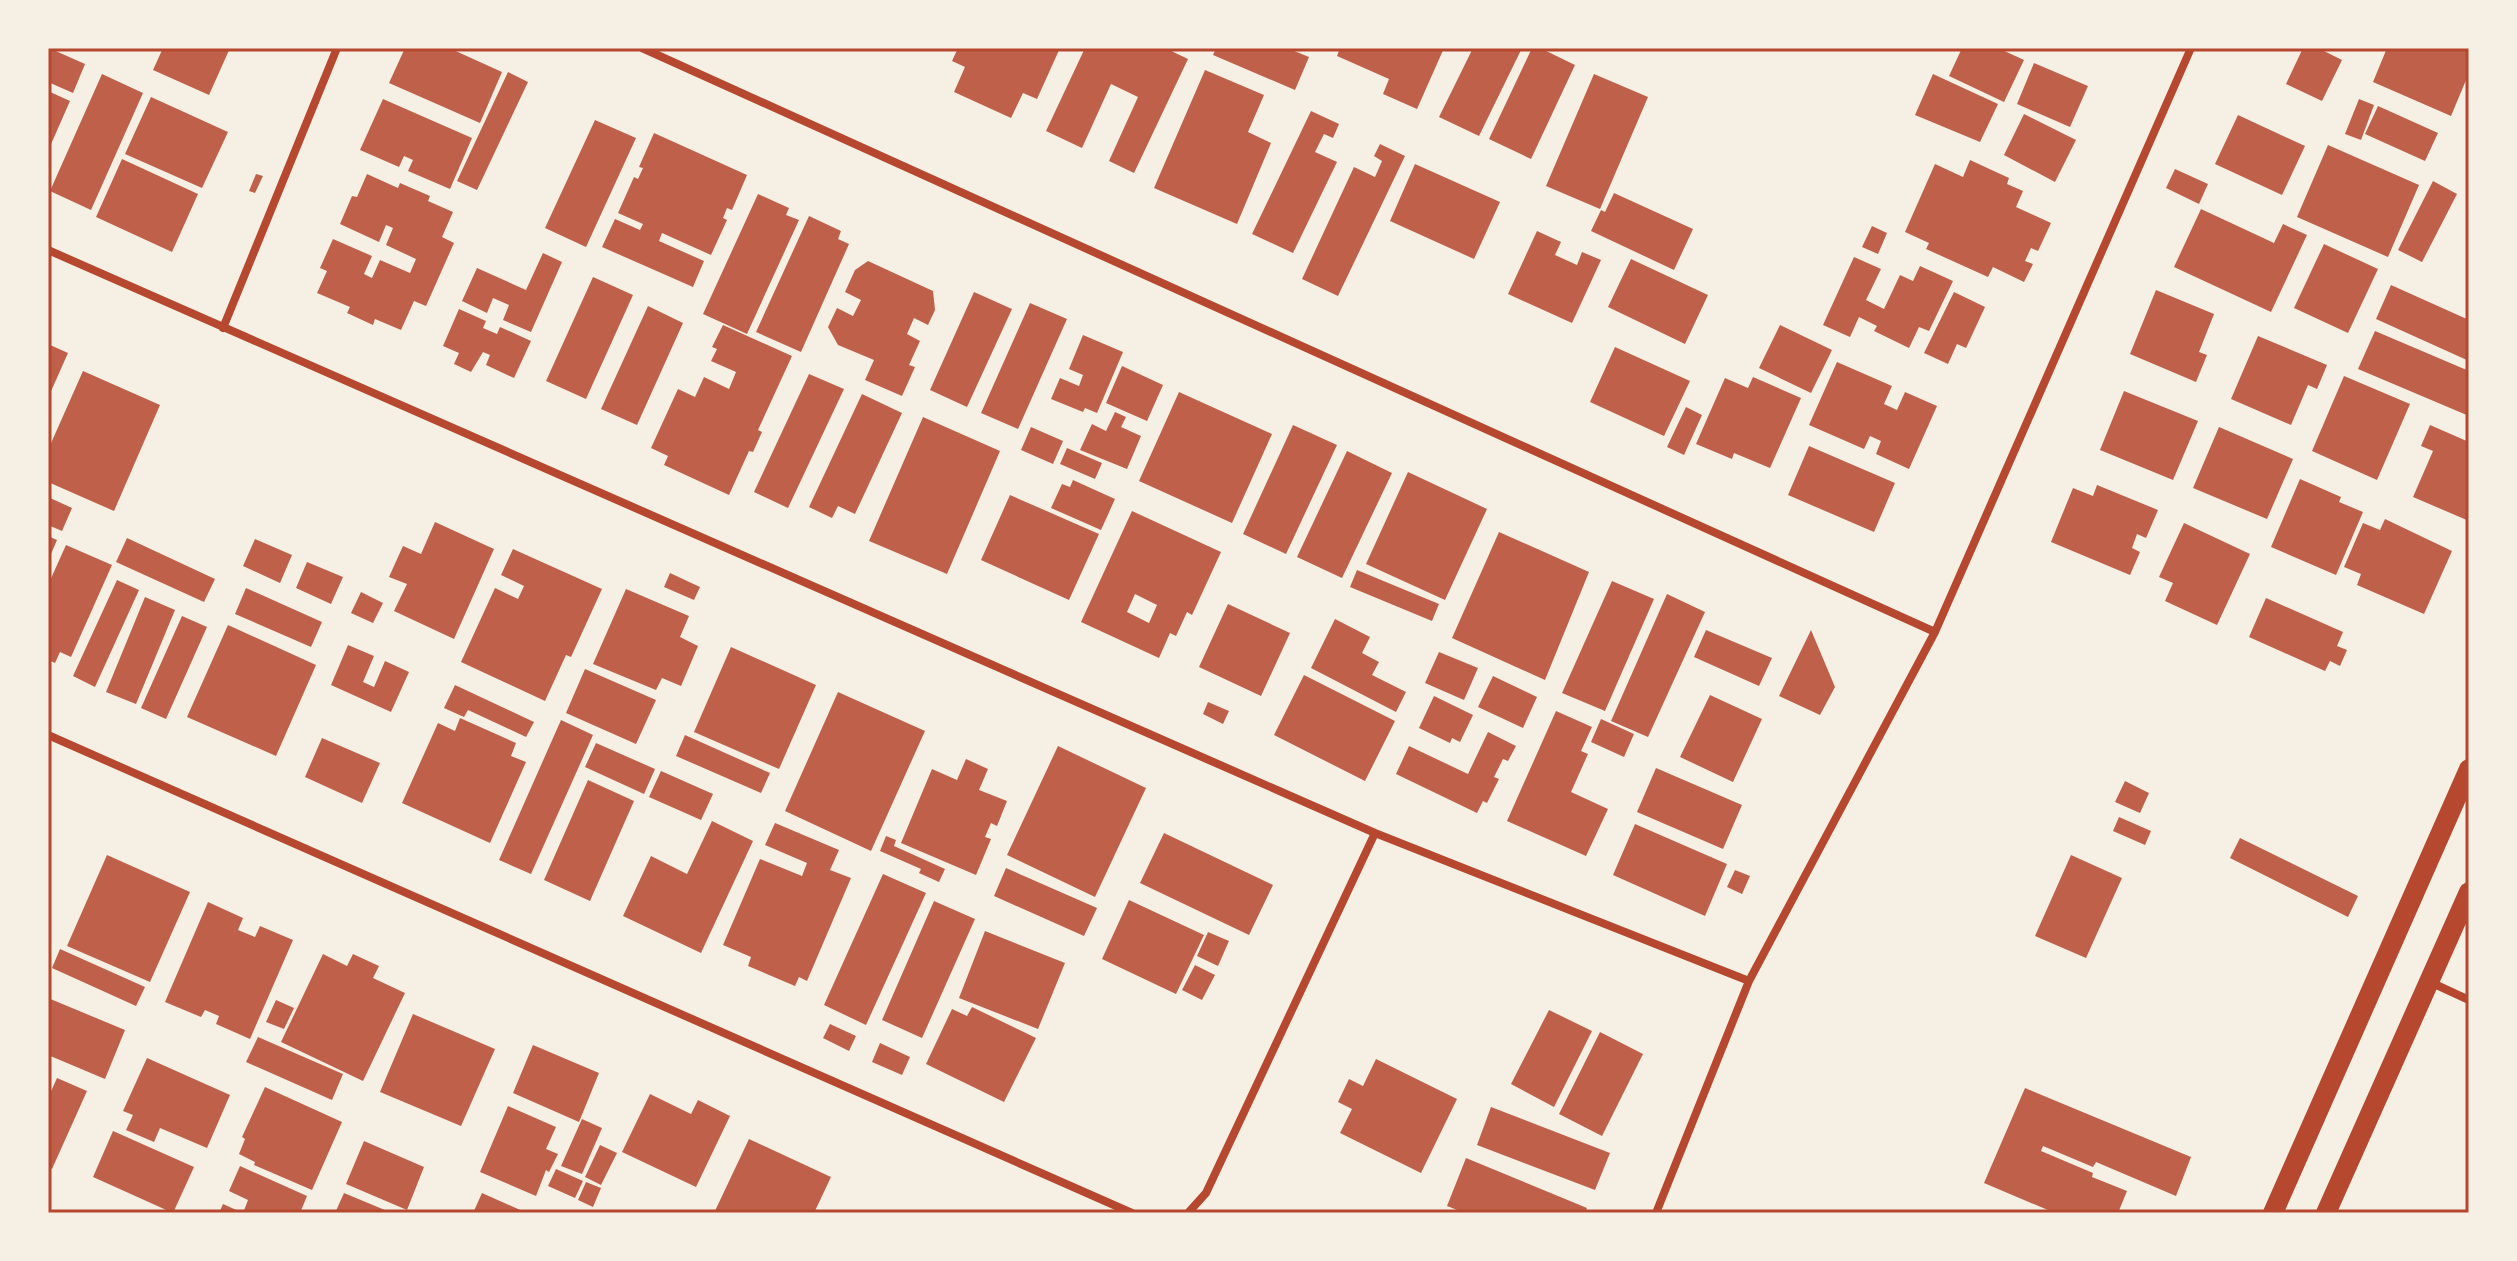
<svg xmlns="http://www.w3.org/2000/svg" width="2517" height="1261" font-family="Quicksand,sans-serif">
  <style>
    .building { fill: #bf614a; fill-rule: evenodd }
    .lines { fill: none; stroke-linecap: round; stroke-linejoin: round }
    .minor { stroke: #b5482f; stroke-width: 8 }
    .primary { stroke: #b5482f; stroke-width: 20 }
    .neatline { fill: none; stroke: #b5482f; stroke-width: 3 }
  </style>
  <rect width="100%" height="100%" fill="#f6efe4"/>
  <!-- building -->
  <path class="building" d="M49 48 85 64 73 93 48 82Z
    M163 48H230L209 95 153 70Z
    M405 48H449L502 72 480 123 389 83Z
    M958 48H1060L1037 99 1023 93 1011 118 954 92 965 67 952 61Z
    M1085 48H1165L1188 59 1134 173 1109 161 1138 97 1111 84 1082 148 1046 131Z
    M1216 48H1287L1309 57 1295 90 1213 55Z
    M1340 48H1444L1417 109 1383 94 1389 79 1337 56Z
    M1473 48H1522L1479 136 1439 117Z
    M1532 48H1540L1575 65 1531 159 1489 139Z
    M1962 48H1998L2024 60 2004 102 1949 76Z
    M2303 48H2318L2342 60 2322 101 2286 84Z
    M2387 48H2469V73L2451 116 2373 82Z
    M2034 63 2088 86 2070 127 2017 104Z
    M1205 70 1264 95 1248 132 1271 143 1237 224 1154 188Z
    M508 72 528 82 477 190 457 181Z
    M102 74 143 93 91 210 50 191Z
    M1594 74 1648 97 1600 209 1546 186Z
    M1933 74 1998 104 1980 142 1915 115Z
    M48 91 70 101 48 151Z
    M151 97 228 132 202 188 125 154Z
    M383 99 472 138 450 189 408 171 413 160 404 156 399 167 360 150Z
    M2359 99 2374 105 2361 140 2345 134Z
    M2378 106 2438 133 2425 161 2365 134Z
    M1311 111 1339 124 1333 138 1324 134 1315 152 1337 162 1293 253 1252 234Z
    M2024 114 2076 140 2055 182 2004 155Z
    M2238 115 2305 146 2282 195 2215 164Z
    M595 120 636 138 586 247 545 228Z
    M654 133 747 175 732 210 727 208 723 218 727 220 711 255 662 233 659 241 704 261 693 287 602 247 615 219 640 230 643 224 618 213 634 177 638 179 643 168 639 167Z
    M1380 144 1405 156 1338 296 1302 279 1354 167 1375 177 1382 161 1374 156Z
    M2328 145 2419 185 2388 257 2297 217Z
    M122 159 198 194 172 252 96 217Z
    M1970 160 2009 178 2007 184 2023 191 2016 207 2051 223 2038 251 2031 248 2025 261 2033 264 2024 282 1993 267 1988 277 1926 249 1929 243 1905 232 1935 164 1963 177Z
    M1415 164 1500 202 1474 259 1390 221Z
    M2175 169 2208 184 2199 204 2166 188Z
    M256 174 263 176 255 193 249 191Z
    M367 174 398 188 400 183 430 196 428 201 453 212 442 237 454 243 426 306 414 301 401 330 375 319 373 325 347 313 350 307 317 293 327 271 320 268 333 239 372 256 364 274 372 278 380 260 410 273 416 259 386 245 393 228 386 225 379 242 340 224 352 196 357 197Z
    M2433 181 2457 194 2422 262 2398 250Z
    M1614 193 1693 229 1674 270 1591 231 1601 210 1605 212Z
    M758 194 789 208 786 215 799 220 747 334 703 314Z
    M2201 209 2274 243 2283 224 2307 235 2271 312 2174 267Z
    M809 216 841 231 838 239 849 244 801 352 756 332Z
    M1872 226 1887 233 1878 254 1862 247Z
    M1537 231 1561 242 1555 255 1577 265 1582 252 1601 260 1572 323 1508 294Z
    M2324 244 2378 269 2348 333 2294 308Z
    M543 253 562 262 531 332 503 320 509 305 493 298 487 313 462 301 477 268 526 290Z
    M1854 257 1881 269 1866 300 1884 309 1900 275 1913 281 1920 266 1953 281 1929 331 1919 327 1909 348 1874 331 1877 326 1859 317 1850 337 1823 325Z
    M1631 259 1708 295 1685 344 1608 307Z
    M868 261 933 291 935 310 928 325 914 318 907 334 920 341 909 365 915 367 902 396 865 380 874 360 838 345 828 327 837 308 853 316 861 300 845 292 855 270Z
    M593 277 633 295 586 399 546 381Z
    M2391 285 2469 320V361L2376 319Z
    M2156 290 2214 314 2199 352 2207 355 2196 382 2130 354Z
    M974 292 1012 309 967 407 930 390Z
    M1954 292 1985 307 1966 348 1957 344 1948 364 1924 353Z
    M1030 303 1067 319 1018 429 981 413Z
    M648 306 683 323 637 425 601 409Z
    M459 309 486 321 483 328 497 334 500 327 531 341 514 378 486 365 490 355 483 352 471 372 454 364 459 353 443 346Z
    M723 325 792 356 758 430 762 432 753 452 749 451 729 495 664 465 668 456 651 448 678 389 695 397 704 377 729 389 736 372 711 361 717 349 712 347Z
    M1780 325 1832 350 1811 393 1759 368Z
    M2375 331 2469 371V416L2358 369Z
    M1083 335 1123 352 1097 413 1085 408 1083 412 1051 399 1060 378 1079 386 1083 375 1069 369Z
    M2258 336 2327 365 2317 389 2308 385 2291 425 2231 399Z
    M48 344 68 353 48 398Z
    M1615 347 1690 381 1664 436 1590 402Z
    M1837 362 1892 386 1884 404 1897 410 1905 392 1937 406 1909 469 1876 454 1881 441 1870 436 1864 449 1809 425Z
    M1122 366 1163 385 1147 421 1106 403Z
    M83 371 160 405 114 511 48 482V450Z
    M809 374 844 389 788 508 754 492Z
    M2344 376 2410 404 2377 480 2312 451Z
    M1753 377 1801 398 1770 468 1734 453 1732 459 1696 444 1725 378 1748 388Z
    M2124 391 2198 421 2173 480 2100 450Z
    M1179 392 1272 434 1232 523 1139 481Z
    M862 394 902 413 855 514 838 506 832 518 809 507Z
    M1686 407 1702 415 1684 455 1667 447Z
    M1115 412 1126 417 1121 427 1141 436 1127 469 1080 450 1092 424 1106 431Z
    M923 417 1000 451 947 574 869 541Z
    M1293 425 1337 445 1286 554 1243 534Z
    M2430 425 2469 442V521L2413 497 2433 451 2421 446Z
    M1031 427 1063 441 1053 464 1021 450Z
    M2219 427 2293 459 2267 519 2193 488Z
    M1809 446 1895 483 1874 532 1788 495Z
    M1067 448 1102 463 1095 479 1060 464Z
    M1347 451 1392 473 1342 578 1297 557Z
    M1408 472 1487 509 1445 600 1366 564Z
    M2300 479 2341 497 2339 502 2363 512 2336 575 2271 547Z
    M1073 480 1115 499 1101 530 1051 508 1062 484 1070 487Z
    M2097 485 2158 510 2146 538 2137 534 2132 548 2140 552 2130 575 2051 542 2073 488 2093 496Z
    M1010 495 1099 534 1069 600 981 560Z
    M48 497 72 508 62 531 48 525Z
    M1132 511 1221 552 1192 615 1187 612 1176 636 1170 633 1159 658 1081 622ZM1135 594 1157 605 1149 623 1127 612Z
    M2385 519 2452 551 2424 614 2357 585 2361 574 2344 567 2363 523 2380 530Z
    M435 522 494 549 454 639 394 611 407 584 389 577 403 546 421 554Z
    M2184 523 2250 554 2217 625 2165 601 2173 583 2159 577Z
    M1499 532 1589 572 1545 680 1452 638Z
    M48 536 57 540 48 561Z
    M127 538 215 579 204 602 116 562Z
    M255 539 292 555 280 583 243 566Z
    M66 545 112 565 71 657 60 652 55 663 48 660V585Z
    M513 549 602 589 571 657 566 655 545 701 461 662 495 588 518 599 524 586 501 575Z
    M307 562 343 577 331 604 296 588Z
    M1357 570 1439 604 1432 621 1350 587Z
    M670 573 700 587 694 600 664 587Z
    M117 580 139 590 95 687 73 676Z
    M1612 581 1654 599 1605 711 1562 693Z
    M246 588 322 622 311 647 235 614Z
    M626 589 689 616 680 637 698 646 681 686 662 678 656 690 593 664Z
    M361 592 383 603 373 623 351 613Z
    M1667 594 1705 612 1648 737 1611 721Z
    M145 597 175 610 136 704 106 692Z
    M2266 598 2343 632 2337 646 2347 650 2340 666 2330 661 2325 671 2249 637Z
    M1228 604 1290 633 1261 696 1199 667Z
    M182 616 207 627 166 719 141 708Z
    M1335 619 1370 637 1362 653 1379 662 1372 675 1406 692 1396 712 1311 668Z
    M228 625 316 665 276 756 187 717Z
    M1706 630 1772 658 1759 686 1694 657Z
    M1811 630 1835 687 1820 715 1779 696Z
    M348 645 374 656 363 682 374 687 385 661 409 672 391 712 331 685Z
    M731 647 816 685 779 769 694 732Z
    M1439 652 1478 668 1464 700 1425 683Z
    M585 669 656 700 636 744 566 713Z
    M1304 675 1395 721 1365 781 1274 735Z
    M1493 676 1537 697 1523 728 1478 707Z
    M455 685 534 722 526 737 468 710 464 717 444 708Z
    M838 692 925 731 871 851 785 811Z
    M1710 695 1762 719 1733 782 1680 757Z
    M1434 696 1473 715 1460 742 1452 738 1450 743 1419 728Z
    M1208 702 1229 711 1223 724 1203 714Z
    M1556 711 1592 727 1581 751 1588 754 1571 792 1608 809 1586 856 1507 821Z
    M460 718 516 743 511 756 526 762 490 843 402 803 438 723 455 731Z
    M1601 719 1634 734 1624 757 1591 742Z
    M561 720 593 735 531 874 499 860Z
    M1488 732 1516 746 1508 761 1503 759 1494 777 1499 779 1487 803 1483 801 1477 813 1396 774 1409 746 1468 774Z
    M685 735 770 773 761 793 676 756Z
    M322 738 380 763 362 803 305 777Z
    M596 743 655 769 644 794 585 767Z
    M1058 746 1146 788 1095 897 1007 855Z
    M966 759 988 769 979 790 1007 801 997 826 991 823 985 837 991 839 976 875 901 843 932 769 957 780Z
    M1656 768 1742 805 1723 849 1637 812Z
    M661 771 713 794 701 820 649 797Z
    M588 780 634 801 590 901 544 880Z
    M2125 781 2149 793 2140 813 2115 802Z
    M2119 817 2151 831 2145 845 2113 831Z
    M712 821 753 841 701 953 623 916 651 856 687 874Z
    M775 823 839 850 830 870 851 878 807 981 799 977 795 986 748 966 751 957 723 945 760 859 802 876 807 863 765 845Z
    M1635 824 1727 864 1705 916 1613 875Z
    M1164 833 1273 885 1249 935 1140 883Z
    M886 836 896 840 894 846 945 869 939 882 919 873 921 869 880 851Z
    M2240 838 2358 896 2348 917 2230 858Z
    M107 855 190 892 150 982 67 946Z
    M2071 855 2122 878 2086 958 2035 936Z
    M1006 868 1097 908 1084 936 994 896Z
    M1735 870 1750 876 1742 894 1727 887Z
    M883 874 926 893 866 1025 824 1005Z
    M1129 900 1204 935 1176 994 1102 959Z
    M934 901 975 919 922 1038 882 1020Z
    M208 902 243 918 238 930 255 937 260 926 293 940 250 1039 216 1024 219 1016 205 1010 201 1017 165 1002Z
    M985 931 1065 963 1038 1029 959 998Z
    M1208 932 1229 941 1218 966 1197 956Z
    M60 949 145 987 136 1006 52 968Z
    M323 954 347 966 353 954 379 966 373 978 405 993 363 1081 281 1042Z
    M1195 965 1215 975 1202 1000 1182 990Z
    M48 998 125 1030 105 1079 48 1055Z
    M276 1000 294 1008 284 1029 266 1022Z
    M972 1007 1036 1038 1004 1102 926 1064 952 1009 967 1016Z
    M1549 1010 1592 1031 1554 1107 1511 1084Z
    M413 1014 495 1049 461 1126 380 1092Z
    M830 1024 856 1036 849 1051 823 1038Z
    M1600 1032 1643 1054 1602 1136 1559 1114Z
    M258 1037 343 1074 332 1100 246 1062Z
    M880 1043 910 1057 902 1075 872 1062Z
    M533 1045 599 1073 579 1122 513 1093Z
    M147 1058 230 1095 207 1148 160 1128 154 1142 126 1130 133 1115 123 1111Z
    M1376 1059 1457 1099 1421 1173 1340 1133 1352 1109 1338 1102 1349 1079 1363 1086Z
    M57 1078 87 1091 52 1169 48 1167V1098Z
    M265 1087 342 1122 312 1190 254 1165 255 1162 239 1154 245 1139 242 1137Z
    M2025 1088 2191 1157 2176 1196 2096 1162 2093 1167 2043 1146 2041 1151 2093 1173 2092 1177 2127 1191 2118 1213H2055L1984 1183Z
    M650 1094 691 1114 698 1100 730 1116 696 1187 622 1152Z
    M508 1106 556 1127 546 1149 558 1154 549 1172 546 1170 536 1196 480 1172Z
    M1491 1107 1610 1153 1595 1190 1477 1145Z
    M582 1119 602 1128 582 1174 561 1166Z
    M113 1131 194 1167 173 1213 93 1177Z
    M749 1139 831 1177 814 1213H714Z
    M364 1141 424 1167 407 1210 346 1184Z
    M600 1145 617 1153 601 1185 585 1177Z
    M1466 1158 1587 1208 1585 1213H1465L1447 1206Z
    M240 1166 307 1196 300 1213H219L223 1204 243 1213 248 1200 229 1191Z
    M556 1169 583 1181 575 1198 548 1186Z
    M586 1182 601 1188 593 1207 578 1200Z
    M344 1193 392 1213H335Z
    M482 1193 527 1213H473Z"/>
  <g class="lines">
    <!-- minor -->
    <path class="minor" d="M642 48 1935 632
      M48 250 1375 833 1749 981
      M223 328 337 48
      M48 735 1132 1213
      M2430 982 2469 1000
      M1188 1213 1206 1193 1375 833
      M1656 1213 1749 981 1935 632 2191 48"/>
    <!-- primary -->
    <path class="primary" d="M2273 1213 2469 769
      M2326 1213 2469 892"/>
  </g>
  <!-- border -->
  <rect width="2517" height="1261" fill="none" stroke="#f6efe4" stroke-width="100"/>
  <rect x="50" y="50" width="2417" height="1161" class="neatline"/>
</svg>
